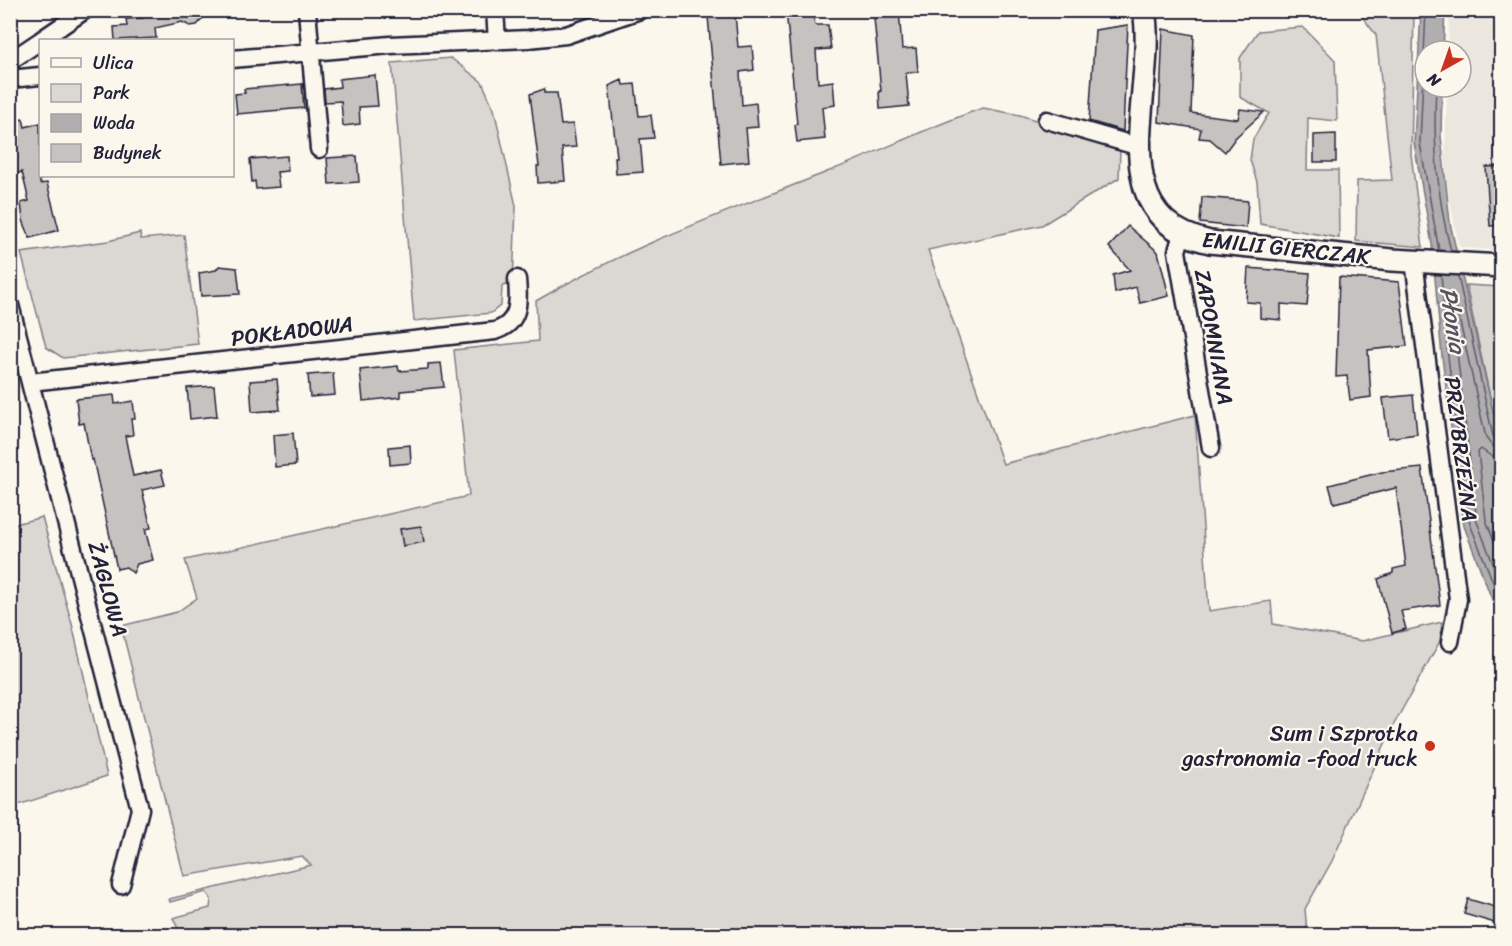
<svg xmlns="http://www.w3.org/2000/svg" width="1512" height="946" font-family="Sriracha,sans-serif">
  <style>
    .built { fill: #ebe7df }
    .green { fill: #dbd8d3; stroke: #7e7d87; stroke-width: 1.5 }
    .water { fill: #b1aeb0; stroke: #787681; stroke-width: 1.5 }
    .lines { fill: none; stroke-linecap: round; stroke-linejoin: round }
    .shore { stroke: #5b5a6a; stroke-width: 1.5 }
    .building { fill: #c6c2c0; stroke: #22223b; stroke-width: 1.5 }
    .minor-casing { stroke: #22223b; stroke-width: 21 }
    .tertiary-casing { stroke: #22223b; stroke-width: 26 }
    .minor { stroke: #fbf7ec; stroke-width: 16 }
    .tertiary { stroke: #fbf7ec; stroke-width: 21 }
    .poi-dot { fill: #c8321e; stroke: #fbf7ec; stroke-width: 2 }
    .labels { text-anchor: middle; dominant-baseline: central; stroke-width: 4.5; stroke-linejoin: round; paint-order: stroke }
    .street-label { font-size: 22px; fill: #22223b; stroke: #fbf7ec }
    .poi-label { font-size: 22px; fill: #22223b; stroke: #fbf7ec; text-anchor: end }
    .water-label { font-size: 24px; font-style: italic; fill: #545364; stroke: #fbf7ec }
  </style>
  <rect width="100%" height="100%" fill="#fbf7ec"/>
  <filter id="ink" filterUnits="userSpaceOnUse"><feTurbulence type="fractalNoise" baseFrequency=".0167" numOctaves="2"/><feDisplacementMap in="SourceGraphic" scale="12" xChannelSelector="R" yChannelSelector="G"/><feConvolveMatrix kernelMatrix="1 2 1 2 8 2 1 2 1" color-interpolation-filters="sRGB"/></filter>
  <g filter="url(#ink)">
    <!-- built -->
    <path class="built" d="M1454 11H1486L1501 14V251L1459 247 1449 196 1445 158 1447 87H1461V51H1448L1449 19Z
      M1501 409V446L1493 411Z"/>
    <!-- green -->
    <path class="green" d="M1358 11H1414L1411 154 1423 247 1356 241 1357 181 1392 180 1376 35Z
      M1303 27 1335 60 1337 121 1308 118 1307 170H1338L1339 238 1260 224 1257 182 1250 160 1253 139 1269 113 1240 97V58L1258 31Z
      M451 58 482 82 494 109 516 206 513 284 502 286 501 305 491 313 414 321 392 63Z
      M983 108 1020 115 1120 148 1119 178 1042 225 928 250 1003 464 1195 415 1209 611 1271 601 1273 624 1362 641 1442 622 1440 641 1393 726 1332 861 1305 909 1307 932 1329 935H181L173 918 210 908 211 899 206 892 170 902 169 899 311 865 302 856 184 876 121 626 177 612 197 598 185 560 469 496 454 350 538 341 536 301C627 247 729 211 827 172 879 152 930 126 983 108Z
      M140 233 141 239 184 235 198 344 63 358 46 347 21 253 108 241Z
      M1466 285 1501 287V409L1493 411Z
      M42 517 72 624 107 776 18 805 11 817V525Z"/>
    <!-- water -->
    <path class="water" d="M1421 11H1445L1443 51H1425V87H1442L1441 136 1450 223 1501 446V616L1494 605 1464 526 1442 357 1432 244 1414 143Z"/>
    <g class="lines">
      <!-- shore -->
      <path class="shore" d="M1426 10 1420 143 1439 251
        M1436 87C1433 142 1437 198 1451 251
        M1441 275 1448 357 1470 524 1502 605
        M1458 276 1493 436 1502 441
        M1502 449 1492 446 1486 438 1457 309 1454 307 1452 310 1477 522 1502 587
        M1502 458 1491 456 1481 449 1478 452 1486 520 1502 561"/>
    </g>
    <!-- building -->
    <path class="building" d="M142 10H205V16L197 25 190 26 182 22 155 28 156 38 115 40 114 27 127 26 126 19 143 18Z
      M786 10H813L815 25H828L831 49 816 50 818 83 833 81 835 105 822 107 825 139 797 142 795 125 797 124Z
      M876 10H899L902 49 916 48 918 72 906 73 909 106 880 109 879 91H881L874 18H877Z
      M721 11V16L735 14 738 47 752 46 754 70 740 72 742 105 756 103 758 127 746 128 749 161 721 164 708 16Z
      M1128 25 1125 83 1123 131 1089 121 1095 30Z
      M1163 29 1194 35 1191 113 1238 119 1240 109 1264 112 1236 137 1225 152 1210 139 1199 138 1201 129 1159 122Z
      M375 75 378 106 359 107 360 124 343 126 341 101 325 102 324 89 340 87 339 79Z
      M622 80 623 85 635 84 639 116 651 115 654 138 640 139 643 172 616 174 615 157H617L609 86Z
      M302 84 304 108 237 114 235 94 245 93 244 89Z
      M544 89V93H557L561 125 573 124 576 147 562 148 565 181 538 183 537 166H539L530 94Z
      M23 119 25 127 40 123V184L47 183 59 230 30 238 23 220 21 203 29 201 22 172 14 174 10 162V122Z
      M1336 134V162H1314V135Z
      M287 156 288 171 277 172 279 187 256 189 255 181 252 182 250 159Z
      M357 156 359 182 329 184 327 158Z
      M1502 166V225L1490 226 1486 167Z
      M1202 197 1248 201 1246 228 1200 223Z
      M1128 226 1158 252 1169 296 1140 303 1136 287 1115 293 1113 275 1130 270 1109 247Z
      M219 266 237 268 240 294 201 296 199 273 216 270Z
      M1248 268 1310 273 1307 306 1281 304V320L1260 318V303L1246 302Z
      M1339 277 1399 282 1407 346 1368 350 1371 397 1350 400 1347 376 1336 377Z
      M441 363 444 387 401 391V397L363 401 360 370 398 366 399 371 428 369V364Z
      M333 373 335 395 310 397 308 375Z
      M277 379 280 410 252 412 250 381Z
      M214 386 217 416 190 419 187 388Z
      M114 395 115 404 133 401 135 419H131L133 435 125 436 133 476 161 470 165 485 142 490 151 528 145 529 153 560 137 564 133 573 126 567 117 569 93 459 91 460 84 423 79 424 76 399Z
      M1413 395 1417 434 1388 438 1383 398Z
      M293 433 296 465 275 467 273 435Z
      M410 445 411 463 390 465 389 447Z
      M1422 468 1440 605 1401 611 1406 629 1392 633 1378 579 1393 573V569L1406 566 1396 488 1334 503 1329 485 1382 472Z
      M421 526 424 542 403 546 400 529Z
      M1468 899 1502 909V925L1464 914Z"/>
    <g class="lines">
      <!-- minor casing -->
      <g class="minor-casing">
        <path id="minor" d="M307 10 319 149
          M495 10 497 41
          M41 40 85 10
          M232 59 390 45 528 39 566 35 640 10
          M10 61 40 41
          M10 79 40 76
          M1047 120 1140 147
          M1182 234 1177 251 1211 448
          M1414 261 1458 599 1450 642
          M10 305 140 809 121 885
          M30 382 495 331C520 323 519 302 517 279"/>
      </g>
      <!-- tertiary casing -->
      <g class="tertiary-casing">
        <path id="tertiary" d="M1144 10C1158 91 1096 218 1210 242L1392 260 1502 266"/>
      </g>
      <!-- minor -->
      <use href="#minor" class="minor"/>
      <!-- tertiary -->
      <use href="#tertiary" class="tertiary"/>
    </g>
  </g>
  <!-- markers -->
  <circle class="poi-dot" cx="1430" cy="746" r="6"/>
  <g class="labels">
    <!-- street labels -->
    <g class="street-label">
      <text transform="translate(1286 248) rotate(6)">EMILII GIERCZAK</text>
      <text transform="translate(292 331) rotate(-7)">POKŁADOWA</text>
      <text transform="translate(1214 337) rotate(80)">ZAPOMNIANA</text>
      <text transform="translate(1461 449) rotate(83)">PRZYBRZEŻNA</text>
      <text transform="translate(108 589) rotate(75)">ŻAGLOWA</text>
    </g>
    <!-- poi labels -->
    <g class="poi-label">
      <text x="1418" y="733">Sum i Szprotka<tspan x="1418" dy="25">gastronomia -food truck</tspan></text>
    </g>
    <!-- water labels -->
    <g class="water-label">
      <text transform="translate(1453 320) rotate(81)">Płonia</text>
    </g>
  </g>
  <!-- margin -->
  <rect width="1512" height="946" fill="none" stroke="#fbf7ec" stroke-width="36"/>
  <rect x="18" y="18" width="1476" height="910" fill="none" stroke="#22223b" stroke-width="2" filter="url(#ink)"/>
  <!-- legend -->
  <rect x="39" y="39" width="195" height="138" fill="#fbf7ec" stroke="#a4a2a5" stroke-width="1.5"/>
  <rect x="51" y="58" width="30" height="9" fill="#fbf7ec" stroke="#a4a2a5" stroke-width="1.5"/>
  <text x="93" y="69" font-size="18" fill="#22223b">Ulica</text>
  <rect x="51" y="84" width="30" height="18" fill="#dbd8d3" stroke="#a4a2a5" stroke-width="1.5"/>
  <text x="93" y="99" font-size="18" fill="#22223b">Park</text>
  <rect x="51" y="114" width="30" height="18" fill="#b1aeb0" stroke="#a4a2a5" stroke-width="1.5"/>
  <text x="93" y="129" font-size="18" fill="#22223b">Woda</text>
  <rect x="51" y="144" width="30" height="18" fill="#c6c2c0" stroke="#a4a2a5" stroke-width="1.5"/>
  <text x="93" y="159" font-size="18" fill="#22223b">Budynek</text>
  <!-- north arrow -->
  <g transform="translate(1443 69) rotate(220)"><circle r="28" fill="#fbf7ec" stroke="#a4a2a5" stroke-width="1.5"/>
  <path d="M0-4.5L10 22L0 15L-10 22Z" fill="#c8321e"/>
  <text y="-9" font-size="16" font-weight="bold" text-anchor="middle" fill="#22223b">N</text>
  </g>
</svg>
